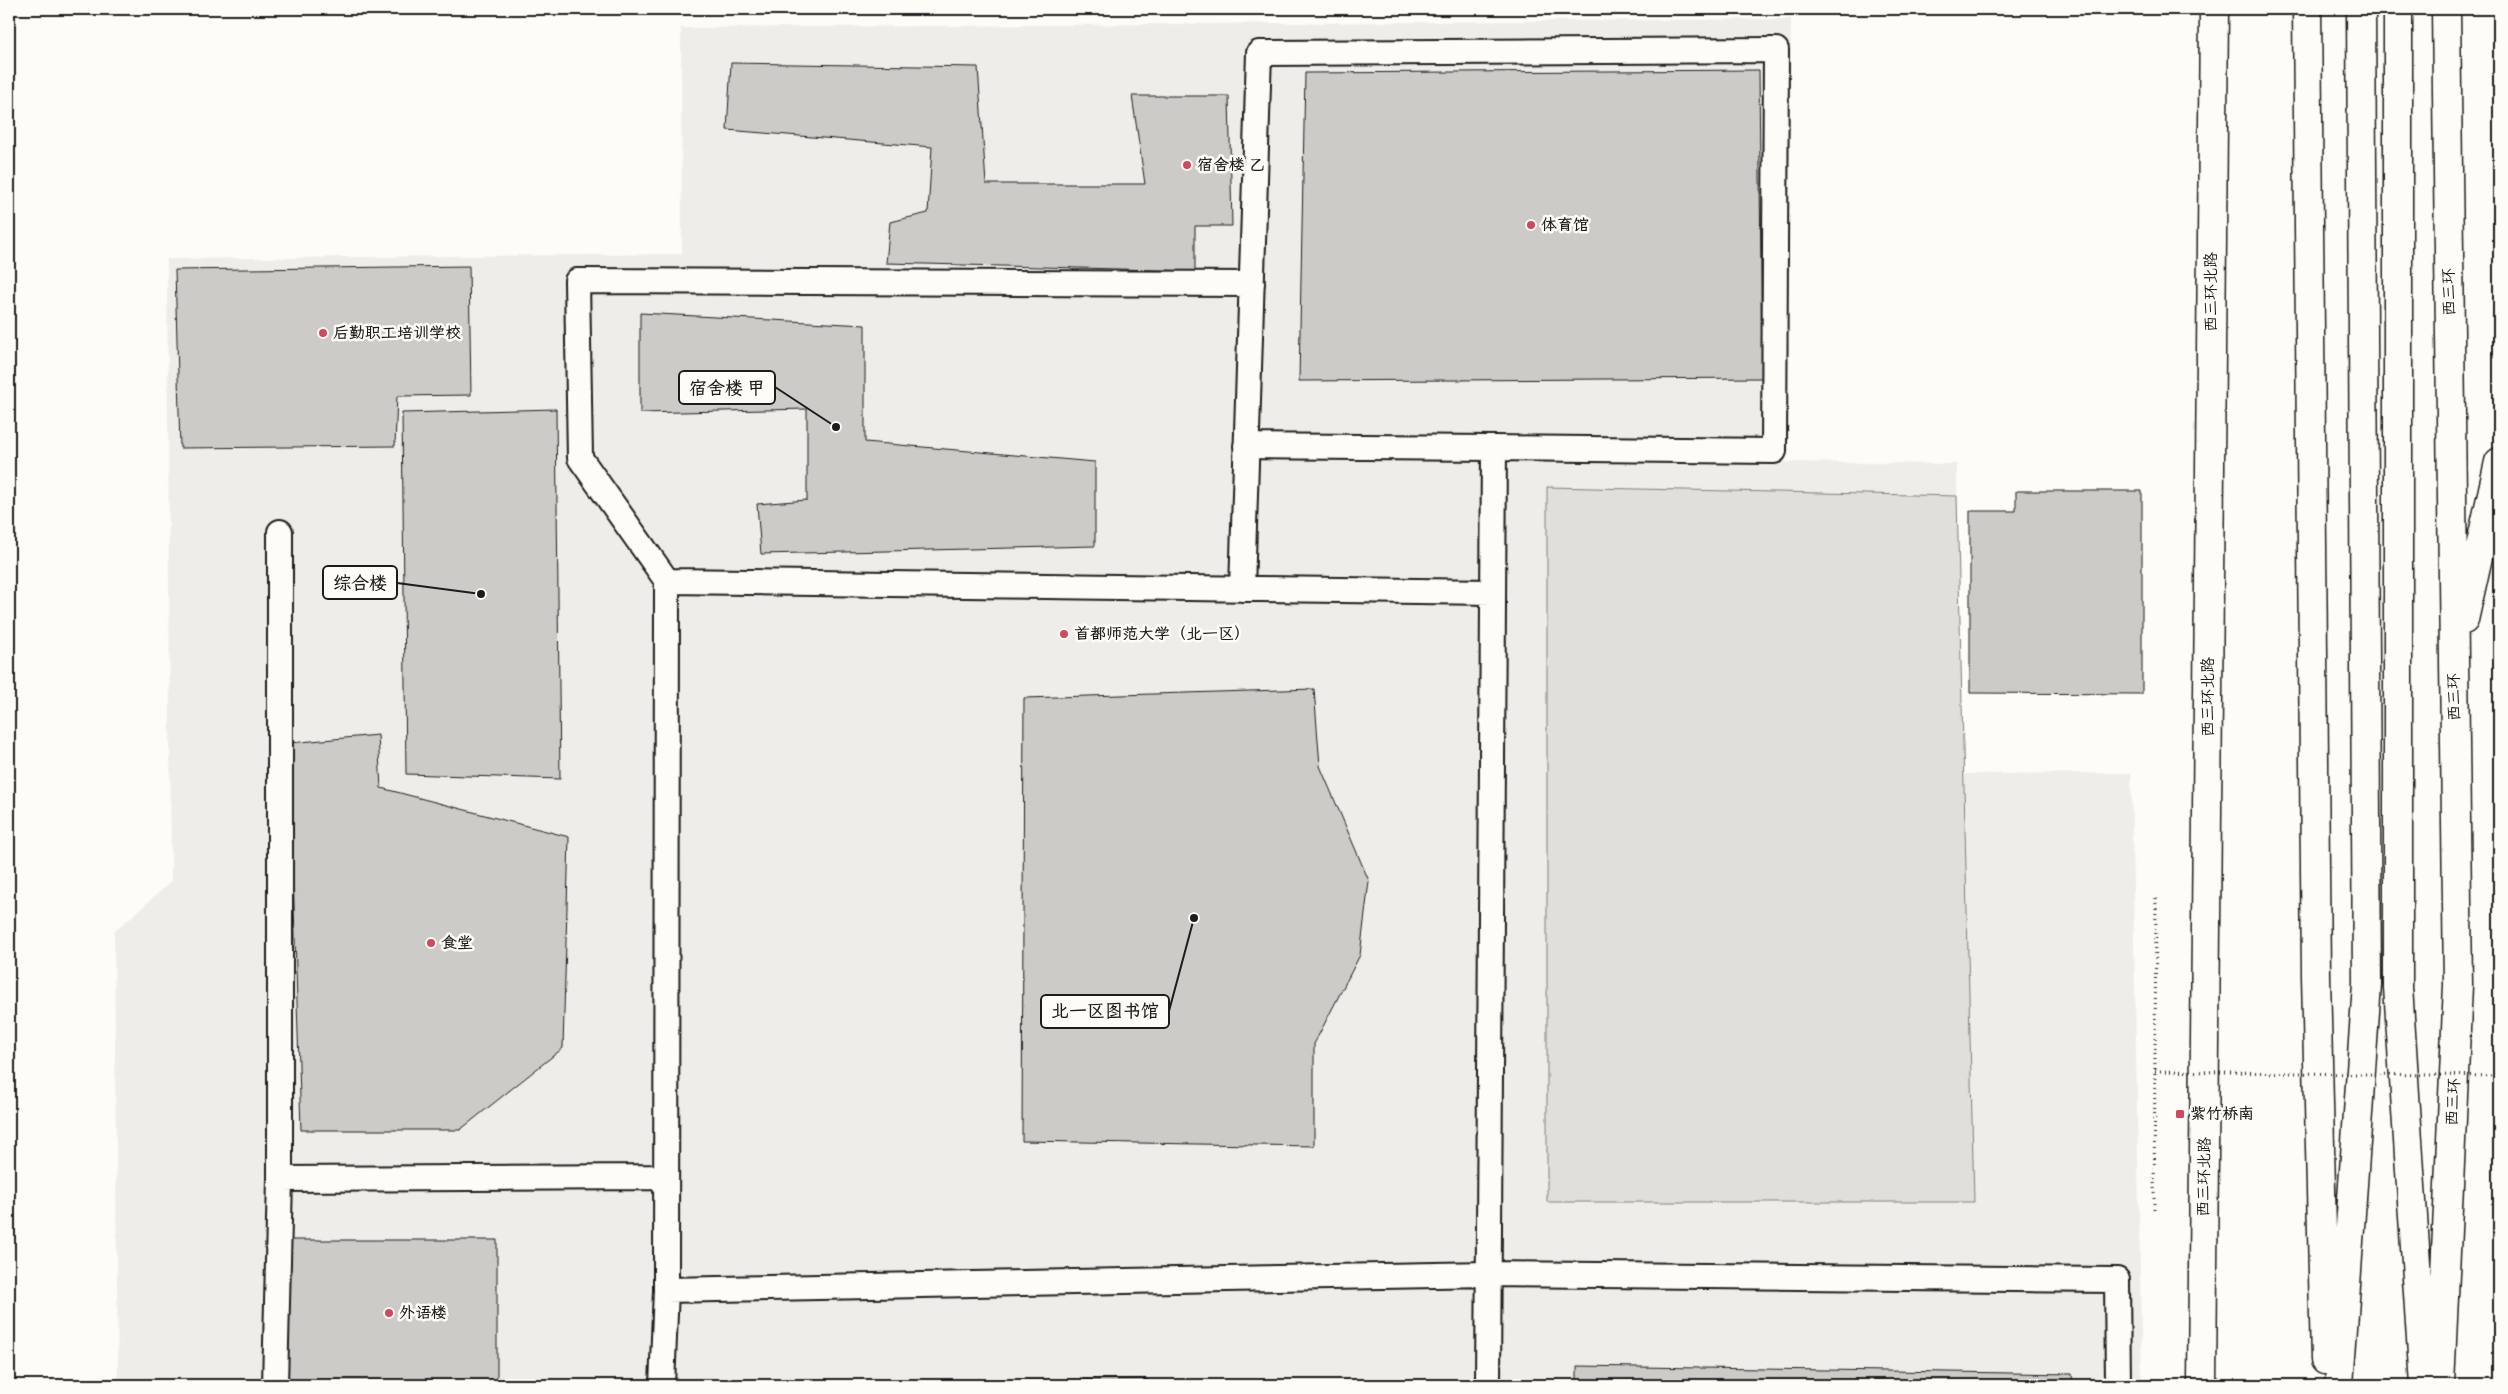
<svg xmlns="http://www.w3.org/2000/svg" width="2508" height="1394" font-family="Pangolin,'LXGW WenKai TC',sans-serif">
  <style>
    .built { fill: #eeede9 }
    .green { fill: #e0dfdb; stroke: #7e7e7c }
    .building { fill: #cccbc8; stroke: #1c1c1c }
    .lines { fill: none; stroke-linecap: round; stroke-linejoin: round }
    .lane-casing { stroke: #1c1c1c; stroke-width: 28 }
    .secondary-casing { stroke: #1c1c1c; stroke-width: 31 }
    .highway-casing { stroke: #1c1c1c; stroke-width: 31 }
    .path { stroke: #1c1c1c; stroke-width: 3; stroke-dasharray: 1 4; stroke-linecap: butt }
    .lane { stroke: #fdfcf7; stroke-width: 24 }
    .secondary { stroke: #fdfcf7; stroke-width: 28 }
    .highway { stroke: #fdfcf7; stroke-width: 28 }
    .path-bridge { stroke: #1c1c1c; stroke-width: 3; stroke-dasharray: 1 4; stroke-linecap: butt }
    .poi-dot { fill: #d1495b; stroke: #fdfcf7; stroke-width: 2 }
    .labels { text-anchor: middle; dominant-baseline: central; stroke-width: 5; stroke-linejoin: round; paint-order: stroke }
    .poi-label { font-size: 16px; font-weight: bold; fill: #1c1c1c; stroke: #fdfcf7; text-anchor: start }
    .street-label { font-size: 16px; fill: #1c1c1c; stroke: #fdfcf7 }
    .leader { fill: none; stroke: #1c1c1c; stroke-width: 2 }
    .callout-dot { fill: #1c1c1c; stroke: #fdfcf7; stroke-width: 2 }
    .callout { fill: #fdfcf7; stroke: #1c1c1c; stroke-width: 2 }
    .callout-label { font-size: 18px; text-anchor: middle; font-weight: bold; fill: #1c1c1c }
  </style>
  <rect width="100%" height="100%" fill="#fdfcf7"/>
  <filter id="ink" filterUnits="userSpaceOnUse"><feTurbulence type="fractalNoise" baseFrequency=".02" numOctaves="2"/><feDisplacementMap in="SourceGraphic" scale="10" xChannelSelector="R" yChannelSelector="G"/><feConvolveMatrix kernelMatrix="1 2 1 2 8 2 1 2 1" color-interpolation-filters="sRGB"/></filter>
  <g filter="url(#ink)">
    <!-- built -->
    <path class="built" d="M1791 19 1786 462 1957 464 1959 774 2131 773 2142 1385H118L114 932 171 882 167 259 682 254 681 28Z"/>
    <!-- green -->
    <path class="green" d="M1547 487 1957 496 1974 1202H1547Z"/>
    <!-- building -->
    <path class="building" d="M731 63 978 67 986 184H1145L1132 96H1229L1232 226H1195V271L886 263 890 222 928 213 932 147 727 130Z
      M1759 70 1762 378 1299 381 1305 73Z
      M469 266 471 395 397 396 395 446 180 448 175 270Z
      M640 313 865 325V442L1095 462V546L761 554 757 504 807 500V409L640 413Z
      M556 409 560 779 406 774 402 413Z
      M2016 491H2142V694L1970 693V511H2016Z
      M1314 689 1320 766 1369 881 1360 955 1314 1044V1146L1022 1141 1024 698Z
      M378 735 381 788 569 837 563 1048 460 1130H301L289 743Z
      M280 1240H497V1385H283Z
      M1577 1366 2072 1374 2073 1385H1577Z
      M1146 1379 1156 1385H906L905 1382Z"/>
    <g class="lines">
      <!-- lane casing -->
      <g class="lane-casing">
        <path id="lane" d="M1246 446 1494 448 1488 1385
          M667 581 1493 592
          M1242 589 1259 53 1776 50 1774 451 1494 448
          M280 1179 666 1177
          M666 1290 1488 1274 2117 1280 2118 1385
          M275 1385 280 1179V532
          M662 1385 666 1290 667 581 580 458 577 281 1252 284"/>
      </g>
      <!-- secondary casing -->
      <g class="secondary-casing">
        <path id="secondary" d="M2202 1385 2214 9"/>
      </g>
      <!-- highway casing -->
      <g class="highway-casing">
        <path id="highway" d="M2307 9 2316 976 2325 1360
          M2398 9V987L2424 1385
          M2464 620 2499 462
          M2339 1385 2367 984 2361 9
          M2440 1385 2458 985 2446 9"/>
      </g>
      <!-- path -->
      <path class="path" d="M2154 1209 2156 898"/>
      <!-- lane -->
      <use href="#lane" class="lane"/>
      <!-- secondary -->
      <use href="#secondary" class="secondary"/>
      <!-- highway -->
      <use href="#highway" class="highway"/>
      <!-- path-bridge -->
      <path class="path-bridge" d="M2155 1071 2499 1076"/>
    </g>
  </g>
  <!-- markers -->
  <g class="poi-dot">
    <circle cx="1187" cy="165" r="5"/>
    <circle cx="1531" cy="225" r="5"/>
    <circle cx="323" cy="333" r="5"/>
    <circle cx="1064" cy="634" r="5"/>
    <circle cx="431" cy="943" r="5"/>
    <rect x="2175" y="1109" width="10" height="10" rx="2.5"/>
    <circle cx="389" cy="1313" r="5"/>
  </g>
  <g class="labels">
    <!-- poi labels -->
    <g class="poi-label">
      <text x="1197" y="165">宿舍楼 乙</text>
      <text x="1541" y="225">体育馆</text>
      <text x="333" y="333">后勤职工培训学校</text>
      <text x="1074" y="634">首都师范大学（北一区）</text>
      <text x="441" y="943">食堂</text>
      <text x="2190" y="1114">紫竹桥南</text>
      <text x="399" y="1313">外语楼</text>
    </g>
    <!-- street labels -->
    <g class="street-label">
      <text transform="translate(2211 292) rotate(-90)">西三环北路</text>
      <text transform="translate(2449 292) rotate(-91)">西三环</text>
      <text transform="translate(2208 697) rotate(-90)">西三环北路</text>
      <text transform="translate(2454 697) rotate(-91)">西三环</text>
      <text transform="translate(2453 1102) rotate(-87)">西三环</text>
      <text transform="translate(2204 1177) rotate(-89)">西三环北路</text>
    </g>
  </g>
  <!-- callouts -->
  <path class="leader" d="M836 427L775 387M481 594L397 583M1194 918L1169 1011"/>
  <g class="callout-dot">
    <circle cx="836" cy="427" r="5"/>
    <circle cx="481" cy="594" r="5"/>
    <circle cx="1194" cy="918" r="5"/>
  </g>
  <g class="callout">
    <rect x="679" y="371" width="96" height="33" rx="5"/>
    <rect x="323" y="566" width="74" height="33" rx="5"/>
    <rect x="1041" y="995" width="128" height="33" rx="5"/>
  </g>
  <g class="callout-label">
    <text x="727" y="394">宿舍楼 甲</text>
    <text x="360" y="589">综合楼</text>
    <text x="1105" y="1017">北一区图书馆</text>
  </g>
  <!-- margin -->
  <rect width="2508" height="1394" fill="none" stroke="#fdfcf7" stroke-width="30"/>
  <rect x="15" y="15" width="2478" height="1364" fill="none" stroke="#1c1c1c" stroke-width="2" filter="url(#ink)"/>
</svg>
